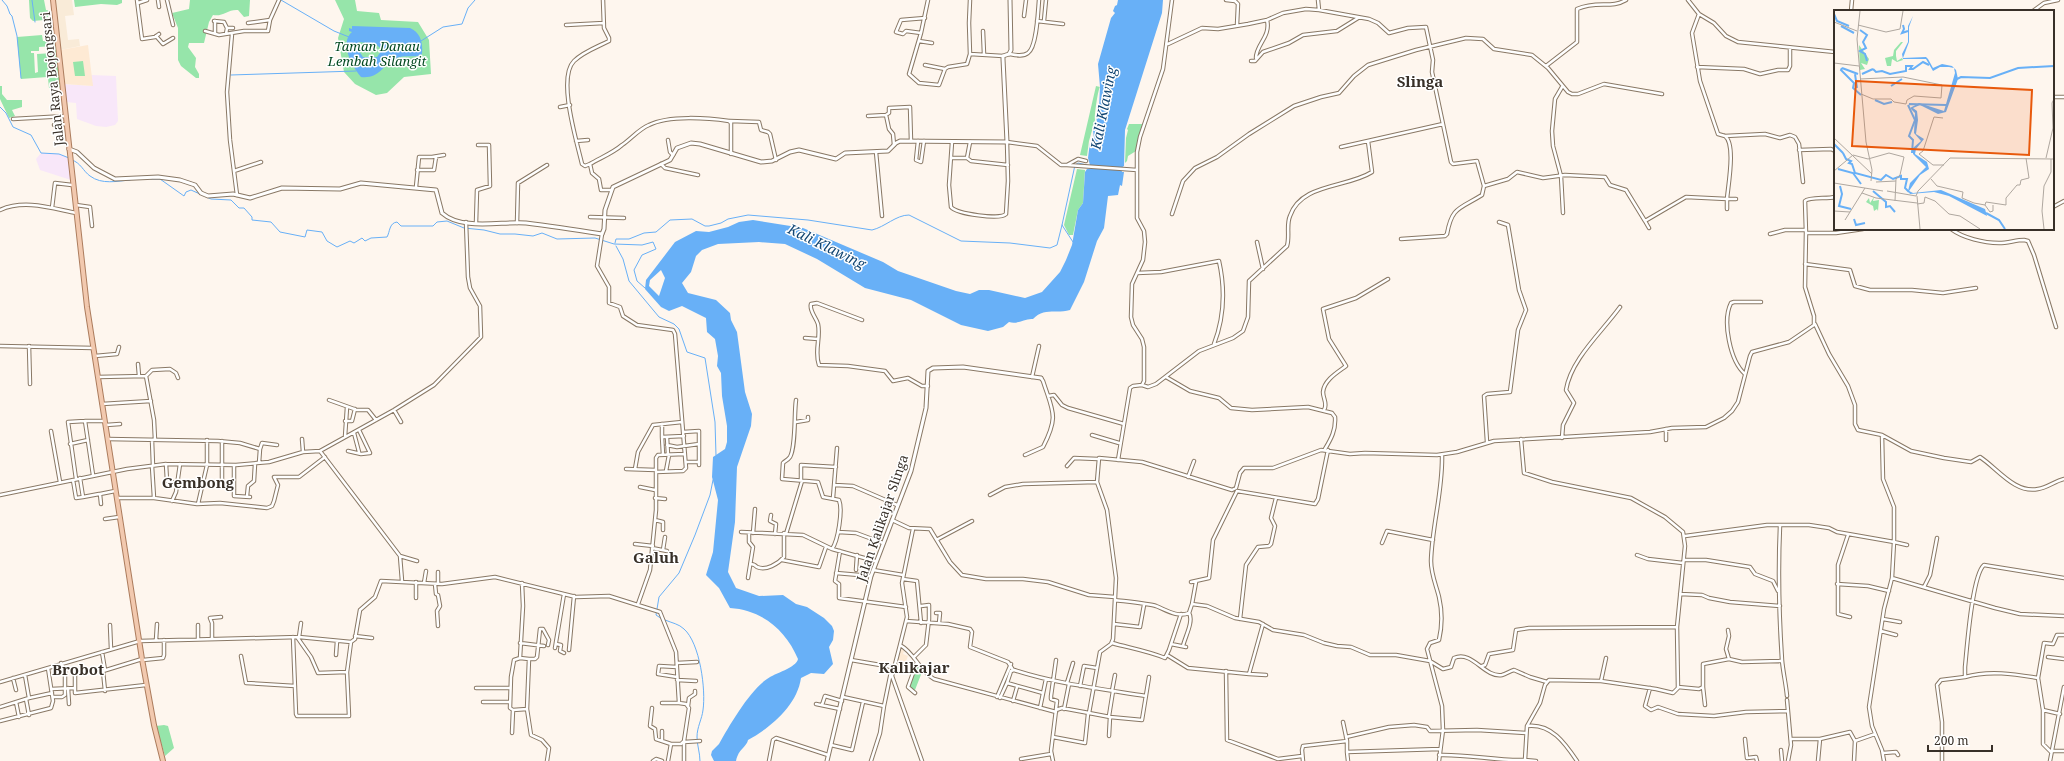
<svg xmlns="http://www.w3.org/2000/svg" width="2064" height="761" font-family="'Noto Serif',serif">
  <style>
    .commercial { fill: #f9ebd8 }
    .industrial { fill: #f8e7f9 }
    .built { fill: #feead4 }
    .green { fill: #96e5aa; fill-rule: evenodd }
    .water { fill: #68b0f7; fill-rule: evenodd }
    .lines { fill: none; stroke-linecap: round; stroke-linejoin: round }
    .stream { stroke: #68b0f7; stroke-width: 1 }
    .minor-casing { stroke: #897865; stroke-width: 4.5 }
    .tertiary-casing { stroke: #897865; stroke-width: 5 }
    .primary-casing { stroke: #ac7c5d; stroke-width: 6 }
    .minor { stroke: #fff; stroke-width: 2.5 }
    .tertiary { stroke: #fff; stroke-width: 3 }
    .primary { stroke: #f2c9af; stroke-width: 4 }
    .labels { text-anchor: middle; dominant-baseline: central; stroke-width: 3; stroke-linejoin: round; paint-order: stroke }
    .park-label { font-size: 13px; font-style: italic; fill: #044a22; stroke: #fff }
    .street-label { font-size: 13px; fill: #383028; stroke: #fff }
    .water-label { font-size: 14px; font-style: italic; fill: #124673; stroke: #fff }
    .quarter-label { font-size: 15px; font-weight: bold; fill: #383028; stroke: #fff }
    .inset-river { fill: none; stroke: #68b0f7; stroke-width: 2 }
    .inset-road { fill: none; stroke: #afa79f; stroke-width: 1 }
    .view { fill: #e8590c; fill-opacity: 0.15; stroke: #e8590c; stroke-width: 2 }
    .inset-edge { fill: none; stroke: #383028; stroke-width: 2 }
  </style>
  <rect width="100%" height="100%" fill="#fef6ee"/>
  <!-- commercial -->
  <path class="commercial" d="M54 0H72L74 15 65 16 68 40 79 39 80 46 60 50Z"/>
  <!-- industrial -->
  <path class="industrial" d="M91 75 116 76 118 121 115 125 106 127 96 126 77 119 76 103 66 102 64 84 92 86Z
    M41 153 59 154 69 158 71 180 40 170 36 159Z"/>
  <!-- built -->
  <path class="built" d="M88 45 93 86 64 84 60 50Z
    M901 649 904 651 903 654 908 656 903 669 910 671 909 674 895 669Z"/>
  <!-- green -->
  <path class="green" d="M29 0H44L46 10 51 11V14L44 20 33 21 30 18Z
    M74 0H122V3L117 5 101 4 75 7Z
    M190 0H250L249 16 244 17 238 10C228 9 223 17 213 15L209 22 204 43H189L188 47 196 58 195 67 199 74V78H196L181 66 178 60V28L172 13 189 9Z
    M335 0H355L357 11 379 13 381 20 418 22 429 40 431 74 404 77 387 93 376 95 355 84 344 72 338 38 344 19Z
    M42 35 43 41 57 40 60 76 21 79 17 37ZM53 46V53L37 54 38 72 35 73 34 53H31V51H39V47Z
    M83 61 85 76H75L73 62Z
    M61 77 62 87 49 88 48 78Z
    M0 86H2V94L7 100H22V107L12 110 15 116 9 118 0 99Z
    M1096 86 1100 87C1098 89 1094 117 1095 120L1089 141 1087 156 1080 155Z
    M1129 124H1142V128L1136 151 1128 156 1127 161 1125 163 1126 138 1128 130 1127 129Z
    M1077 169 1085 170 1083 203 1078 210 1073 235H1069L1064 225Z
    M917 665 922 672 915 690 909 688Z
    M164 725 168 726 174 748 165 756 156 726Z"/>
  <!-- water -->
  <path class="water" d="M1118 0H1163L1162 13 1125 130 1124 166 1121 168 1122 172H1124L1122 186 1120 185 1118 195 1108 196 1104 228 1097 241 1084 282 1070 310C1057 314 1044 307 1033 319 1025 318 1018 325 1009 322L1003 327 988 331 961 325 911 300 865 288 817 259 785 244 759 242 718 244 702 250 696 256 691 272 682 283 688 293 716 300 730 313 731 320 737 332 745 392 752 414 751 426 737 467 735 522 728 572 736 588 759 596 783 595 796 604 807 607 824 618 832 626 834 631 833 640 829 647 833 664 824 674 811 673 801 678C797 706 770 728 748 740 746 748 739 748 736 761H714L711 755 712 751 719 744C729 726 750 690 767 679 775 673 796 668 798 659 786 630 762 610 730 608L719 588 706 575 713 552 718 500 712 477 713 457 725 449 727 442V426L722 396 721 373 717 366 718 356 715 339 707 332 706 318 682 306 669 311 661 307 645 289 646 280 675 242 696 231 709 232 728 227 739 222 753 220 803 228 883 262 898 271 956 291 970 294 979 290H989L1025 298 1042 292 1060 272 1066 260 1072 245 1078 210 1083 203 1085 172 1087 169H1091L1088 158 1089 150 1090 143 1094 139 1093 130 1097 122 1096 116 1099 108 1100 87 1098 64 1111 18 1115 13 1113 11 1115 6 1117 5ZM661 270 665 278 659 296 649 286 650 280Z
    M352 26 410 28C421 33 423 43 422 54L419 56C411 57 402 55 394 59 382 67 378 79 361 77 352 67 339 43 352 32L349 31V28L352 29ZM359 42 376 44 382 50 377 57H363L357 48Z"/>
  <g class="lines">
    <!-- stream -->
    <path class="stream" d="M2 0 7 6 10 14 12 16 17 36 21 78
      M32 0 35 22
      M281 0 334 31 349 37
      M421 41 443 27 462 24 468 8 475 0
      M231 75 356 71
      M0 107 6 113 13 127 31 135 41 153 59 154 69 158
      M72 160C81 163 83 171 90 176 102 185 117 181 130 180
      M151 179H160L184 196 186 192 191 190 211 199 231 200 239 208H244L252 217V220L271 222 280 232 305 237 307 230 322 232 327 241 337 247 350 241 354 243 362 238 365 241 371 238 387 237C390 232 389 223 397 222L401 226H433L437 222 447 221 464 228 484 230 500 234H515L533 236 542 233 557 239 595 238 614 244 642 245 653 242 656 249 642 255 634 270 637 281 645 288
      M1073 242 1062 225 1075 165 1078 163 1087 165
      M615 243 616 239H629L644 233 656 232 670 220 692 219 705 226H709L721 223 728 219 748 215 808 220 872 230C885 227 896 215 909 215L961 241 1010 243 1050 248 1057 245 1062 225
      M616 246 623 259 629 281 659 317 674 324 679 329 687 352 705 358 715 422 716 455
      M662 619 656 615 659 597 679 573 695 535 710 495 713 480
      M665 620C672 623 679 624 684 629 700 643 706 690 703 710 702 719 697 727 697 737 697 745 700 753 700 761"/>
    <!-- minor casing -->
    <g class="minor-casing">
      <path id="minor" d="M137 0 142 39 155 37 159 34
        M158 0 159 7
        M167 0 173 25
        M1226 0 1235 1 1238 4 1237 25
        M1318 0 1319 10
        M1688 0 1699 14
        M138 3 147 0
        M1851 11 1852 0
        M2033 11 2044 3 2058 0
        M1024 16 1026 0
        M925 18 901 20 896 32 903 34 906 31 921 33 928 0
        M214 21 224 22 227 28 226 34
        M1037 21 1063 24
        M1044 21 1046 0
        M248 23 270 20
        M566 25 604 23
        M227 28H233
        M205 31 219 35 244 31H268L270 20 279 0
        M983 31 984 54
        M921 33 909 74 919 83 939 85 945 69 948 67 967 64 970 54 1003 56
        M215 34V21
        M232 34 227 92 230 140 237 195
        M156 36 163 44 173 38
        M919 41 932 43
        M1168 44 1202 28 1218 29 1248 24 1267 20 1283 13 1306 9 1319 10 1369 19 1378 23 1389 33 1408 28 1426 27 1433 60 1432 72 1451 162 1453 164 1477 161 1484 186 1482 195C1460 209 1452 206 1447 234L1445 236 1401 239
        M970 54 969 23 970 0
        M1009 54C1015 55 1023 57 1028 53 1037 47 1038 11 1039 0
        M1256 58C1256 44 1271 37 1267 20
        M1251 61H1255L1263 52 1289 43 1303 35 1337 31 1358 18
        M925 65 945 69
        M1546 66 1577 42V9C1597 0 1611 9 1626 0
        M1697 67 1744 69 1760 74 1778 70H1788L1790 66V48
        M1562 87 1555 99 1552 131 1553 146 1561 176 1563 213
        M2053 97H2064
        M560 107 570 105
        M886 115 889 129 893 134 894 145
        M868 116 886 115 889 113V108L910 107 911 141
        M13 119 66 116
        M730 121 759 122 761 130 768 132 770 134 776 160
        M54 125 67 124
        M668 140 670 152 673 155
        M576 141 588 140
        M918 141 916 160 921 162 924 141
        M952 142 949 185 951 207C957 214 1000 220 1006 214L1008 181 1007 142 1037 146 1061 165H1067L1078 159 1086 161
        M1341 147 1443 124
        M1799 150 1831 149 1835 151
        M876 152 882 216
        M951 158H967L970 142
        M967 158 971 161 1008 165
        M590 164 585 166 582 164C577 142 557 78 574 61 583 52 597 47 609 41V38L604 28 603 0
        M661 164 665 168 698 175
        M1067 165 1137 170
        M417 170H434L436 157
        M234 171 261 162
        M1803 182 1799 144 1795 137 1790 135 1780 138 1765 134 1725 136 1718 134 1700 81 1692 33 1699 14 1714 23 1726 36 1738 42 1835 52
        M1484 186 1508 179 1517 172 1543 178 1565 175 1605 177 1610 185 1626 190 1645 221 1686 197 1727 199C1728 186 1736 144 1725 136
        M416 187 419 157H432L444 155
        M611 190H601L599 179 592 173 590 164C600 158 613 153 622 145 631 139 639 129 649 125 669 115 708 118 729 121L731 123V154
        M76 205 90 207 92 226
        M2053 207 2064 201
        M52 208 55 183 72 185
        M1727 209V199H1736
        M0 210C24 199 51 208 76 213
        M1172 214 1183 181 1195 168 1217 157 1249 134 1294 106 1321 97 1339 93 1354 76 1368 65 1416 50 1466 38 1483 39 1494 49 1532 55 1548 68 1568 92 1572 94H1578L1604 84 1662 94
        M590 217 624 218
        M1645 221 1649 228
        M476 223 477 190 490 186 489 145H478
        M517 223 518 183 547 165
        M1951 229C1963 238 1984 243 1999 243 2008 243 2016 240 2024 240L2028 241 2034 255 2056 327
        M1806 233 1805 201C1809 197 1827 199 1835 197
        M602 234 597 266 609 287V303L620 307 623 316 637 325 673 330 675 334 686 468 683 471 656 472V510L650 570 638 604
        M1770 234 1785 230H1805
        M1257 242 1263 269
        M1805 264 1850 270 1855 286 1870 290H1912L1943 293 1976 288
        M1137 273 1161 272 1219 261C1225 288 1224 318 1214 344
        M862 320 817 303 811 304C809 311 816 317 818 324 821 338 814 351 819 365L848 366 885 371 893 381 908 378 922 386H928
        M1815 324 1829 354 1848 386 1855 405V424L1858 430 1882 435 1911 451 1944 458 1971 462 1980 457C1997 468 2015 494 2038 489 2047 488 2055 481 2064 479
        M805 338 818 339
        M0 346 93 348
        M29 346 30 384
        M95 356 117 354 119 347
        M138 364 139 376
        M1745 374C1730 361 1722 321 1731 303L1734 302H1761
        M146 376 152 370 170 369 176 373 178 378
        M98 377 146 376 154 420 155 440
        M1032 377 1039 346
        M1166 377 1190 391 1219 398 1231 408 1252 410 1308 407 1332 413 1335 417C1336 430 1331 439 1325 449
        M1142 385 1148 387 1156 384 1199 351 1233 338 1243 331 1248 317 1249 281 1287 246C1290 236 1286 225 1290 216 1301 183 1347 188 1372 172L1368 141
        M1048 396 1054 395 1062 405 1068 408 1124 424
        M329 400 357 410H368L376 420
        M796 400C794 413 796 447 790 457 788 460 785 461 783 463L782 479 818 482 823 497 839 500C843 510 838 541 832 549
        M102 404 151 401
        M394 410 401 422
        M1324 410C1328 404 1323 399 1323 392 1324 380 1338 372 1346 366L1329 339 1323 309 1356 298 1388 279
        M345 421H352L355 409
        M796 422 808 420V417
        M662 424V437
        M106 425 120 424
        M1666 429V440
        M51 431 60 482
        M683 432 699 431V465
        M354 433 359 452
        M1092 435 1119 443
        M1882 435 1883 479 1894 507V542L1907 545
        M345 437 347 407
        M667 437 668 455
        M1562 438 1563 425 1574 403 1566 390C1571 359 1602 332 1620 307
        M108 439 218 441 240 443 260 449 259 463
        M302 439 303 452
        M152 440 153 466
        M222 441V486
        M1487 442 1484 396 1487 394 1510 392 1518 330 1526 310 1519 290 1508 225 1499 222
        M70 444 88 440
        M667 445 677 447 699 444
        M260 449 262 443 277 445
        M320 451 400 556 402 581
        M348 451 361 454 370 453 359 430
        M663 455 662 437 684 436
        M1025 455 1043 447C1059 416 1053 412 1043 381L1041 378
        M1118 460 1130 388 1133 386 1142 385 1144 381V347L1142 339 1133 325 1131 317 1132 284 1143 260 1145 242 1144 231 1137 218V152L1140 137 1163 69 1172 0
        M686 462H699
        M166 464 167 481 177 483
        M234 465V496L250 497
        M152 466 154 498
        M1067 466 1074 458 1098 459
        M626 469 656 470
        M635 469 638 452 653 425 682 422
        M656 470V458L658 455 685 454
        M666 471 669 455
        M93 475 85 421H104
        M1188 477 1194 461
        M76 479 68 422 85 421
        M73 480 76 498 83 497 80 478
        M801 481V465L836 467
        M215 485 234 487
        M835 485 853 486 897 505
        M640 487 655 490
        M1237 491 1315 504 1318 499 1328 450
        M0 495 127 469 166 464 236 465 269 462 303 452 320 451 394 410 434 385 481 337 480 306 470 288 468 277 466 222
        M990 495 1005 487 1023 484 1097 482
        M247 496 248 486 254 481 255 464
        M83 497 99 494
        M117 498H154L197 504 220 503 267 508 272 506 274 501 278 485 274 477H299L325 457
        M655 498 665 499
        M833 498 837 448
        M172 501 176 492 180 464
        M101 504 100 494 115 491
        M198 504 207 465V440
        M771 515 770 521 776 524 775 534
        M105 519 119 517
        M655 520 663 522V530
        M892 520 909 528 930 529 950 562 962 575 986 579H1023L1048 582 1089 595 1115 597
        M1780 526C1778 570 1779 615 1782 660 1783 672 1786 684 1787 696
        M913 529 902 583 907 617 900 645C915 653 919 671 934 679L1056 712
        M741 532 803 535 832 549 875 561
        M838 532 856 533 883 543
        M753 533 755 509
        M786 534 802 481
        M1848 535 1838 565V614L1850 617
        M1685 536 1767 525H1809L1829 528 1837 532 1894 542 1892 578 1884 609 1869 707 1872 726 1882 750 1884 761
        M938 539 972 521
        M1382 543 1387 531 1433 540
        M635 544 653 546
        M652 548 667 551
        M663 550 665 537
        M840 551 835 581 839 584V598L906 607
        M1637 555 1648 559 1683 563
        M400 556 417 561
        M782 560 819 567 826 547
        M1684 560H1706L1750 567 1755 574 1773 581 1778 591
        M751 564C753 564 755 565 757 567 766 571 778 564 784 557V533
        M856 570 857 555
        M873 570 903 575
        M836 573 871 576
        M748 578 753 547 749 542V533
        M1892 578 1995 608 2020 614 2064 616
        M903 579 917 581 921 623
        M1191 582 1209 578 1213 540 1237 491
        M424 583 426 571
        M522 583 523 606 520 658 529 659 527 709 531 735 542 740 549 748 547 761
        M435 584 436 594 438 595 440 606 437 611 438 626
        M438 584V572
        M1837 584 1868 586 1889 591
        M1924 587 1930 575 1937 538
        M1680 594 1702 595 1709 598 1730 602 1780 606
        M416 598V582
        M1115 600C1122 601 1150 604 1156 606 1166 610 1178 618 1189 613L1192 604 1207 606 1235 618 1259 622 1273 630 1304 635 1324 643 1337 646 1351 647 1370 655H1396L1430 661 1443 669 1451 667 1454 658C1473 650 1484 678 1502 675 1506 674 1510 671 1514 670L1530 677 1547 682
        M1192 604 1196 582
        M936 613H940L939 623
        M1240 619 1246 565 1258 547 1269 546 1271 544 1275 526 1271 518 1276 498
        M1883 619 1900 622
        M906 621 948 624 970 629 972 632 970 647 1008 662 1013 670
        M1114 624 1140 627 1144 605
        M110 625 111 649
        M198 625V639
        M1881 631 1896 635
        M355 636 372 638
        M293 637 296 714 297 716H349L347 672 351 642
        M297 637 311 657 318 673 347 672
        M299 637 301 623
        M212 638V623L210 618 221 617
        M156 640 157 624
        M520 643 544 646
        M1112 643C1130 648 1148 651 1165 658L1169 650 1181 614
        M556 644 561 645 560 651 564 653
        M1171 644 1186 647
        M900 645 892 676 922 761
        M1183 646C1185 637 1194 621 1189 613
        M555 648 564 594
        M569 650 574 596
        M102 652 105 670
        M336 655 337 641
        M1167 655 1188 668 1249 674 1263 624
        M241 656 246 683 295 686
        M914 657 926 645 929 619V605L921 606
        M2048 657 2064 659
        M520 658 514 660 511 677 510 708 513 710 527 709
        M529 659H535L537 657 540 629H543L549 640 548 645
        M1729 659 1742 662 1782 661
        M143 660 163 658 164 655V640
        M851 660 892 667
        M1056 660 1051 696V699L1057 701 1056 709
        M677 663 697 662
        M1482 666 1485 665 1489 654 1513 650 1516 630 1529 628 1677 627
        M677 667 659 666 658 674 677 677
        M1226 671 1227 740 1278 759 1302 756
        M1249 674 1266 675
        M75 675V693L146 685
        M1965 677C1989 670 2014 674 2038 678
        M13 678 16 690
        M677 680 696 681
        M1601 681 1606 658
        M0 682 140 641 299 637 351 642 355 639 360 610 375 597 381 581 442 584 495 577 576 597 609 596 660 612 676 652 679 703 686 704 689 708 684 741 681 744H671L668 761
        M1067 683 1073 663
        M1080 686 1084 666 1097 668
        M1678 687 1699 689 1703 687
        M68 688 69 704
        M476 688H510
        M1650 688 1645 706 1651 710 1658 707 1678 714 1714 716 1746 712 1788 711 1791 745 1788 761
        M51 689 74 688
        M105 691 103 671 142 659
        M1112 691 1115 675
        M915 693 908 687 917 662
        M1043 693 1007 683 1011 671 1014 670C1057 684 1102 689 1146 696
        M53 697H62L65 695V670L61 663
        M843 697 884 706 892 667
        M997 697 1011 664
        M29 698 52 693
        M1000 698 1007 683
        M26 699 29 715
        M1787 700 1788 711
        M1013 701 1017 687
        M16 702 19 717
        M483 702H510
        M662 703H679
        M816 704 840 709
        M822 705 825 696 842 701
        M1705 705 1703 687V664L1729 659 1726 649 1729 636 1728 630
        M688 706 689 698 695 694V691
        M0 707 29 698 25 675
        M652 708 650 726 655 729 656 739 671 744
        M1040 708 1046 679
        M1064 709 1069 684
        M2043 710V744L2051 752
        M1089 713 1110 717 1109 736
        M2060 714 2043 710 2038 678 2044 643 2053 644 2057 635H2064
        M1109 716 1113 691
        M1110 717 1142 720 1149 677
        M0 721 51 708 53 701 48 668
        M1343 722 1347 741
        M1527 726C1551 723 1565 743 1577 761
        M512 733 513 710
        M1053 737 1085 743 1088 714
        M1346 737 1389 727 1414 725 1427 727 1430 731 1477 730 1526 733
        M1745 739 1747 758 1756 757 1757 761
        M1791 739H1820L1850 732 1855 741 1875 734
        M662 741V731
        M684 742 700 741
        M831 745 852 750 863 702
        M1781 750 1782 761
        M2053 751H2064
        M1347 752 1348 761
        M1883 753 1896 752 1898 755
        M1439 755C1468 754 1496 761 1525 760L1527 726 1540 703 1545 685 1549 680 1601 681 1656 689 1673 693 1678 688 1677 627 1685 546 1683 532 1665 517 1631 498 1552 482 1524 473 1521 439
        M1021 759 1051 754
        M1525 760 1536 761
        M653 761 656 759 662 761
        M684 761V742
        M769 761 773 740 776 738 828 755
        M871 761 880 733 884 706
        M1053 761 1051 751 1056 710 1062 708 1089 713 1100 652 1111 644 1113 639 1116 578 1107 510 1097 482 1099 458 1142 462 1232 490 1236 488 1240 473 1244 468H1273L1321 450 1350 454 1365 453 1437 455 1457 452 1494 441 1650 432 1672 428 1706 427 1724 418 1732 411 1738 402 1750 356 1752 352 1789 342 1814 325V316L1805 287 1806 233H1836L1863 229
        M1303 761 1302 750 1303 746 1347 741V752L1440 749
        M1439 761 1443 730 1442 706 1427 649 1430 643 1439 640C1442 627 1442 610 1439 597 1436 585 1431 574 1431 561 1432 525 1443 491 1442 455
        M1818 761 1820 739
        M1854 761 1855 741
        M1942 761V722L1937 685 1941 680 1965 677V667C1967 648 1972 575 1984 565L1990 566 2064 578
        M2050 761 2064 687"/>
    </g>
    <!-- tertiary casing -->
    <g class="tertiary-casing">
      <path id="tertiary" d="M69 149 77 152 94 168 115 179 158 177 180 180 195 185 201 193 208 196 233 194 250 198 282 188 340 189 361 183 436 190 442 213C462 231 502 221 526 223 551 226 577 230 602 234L604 229 605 210 613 187 670 160 677 148 691 143 700 144 761 162 772 161 790 152 799 150 836 159 845 153 888 151 896 143 900 141 1007 142 1003 59V56L1009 54 1011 50 1010 0
        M827 761 871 576 911 471 926 408 928 371 933 368 963 367 1041 378"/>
    </g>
    <!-- primary casing -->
    <g class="primary-casing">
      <path id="primary" d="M53 0 87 307 142 659 154 725 163 761"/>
    </g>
    <!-- minor -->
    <use href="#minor" class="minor"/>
    <!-- tertiary -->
    <use href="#tertiary" class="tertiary"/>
    <!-- primary -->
    <use href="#primary" class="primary"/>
  </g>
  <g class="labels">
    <!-- park labels -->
    <g class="park-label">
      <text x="377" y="46">Taman Danau<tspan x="377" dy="15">Lembah Silangit</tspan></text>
    </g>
    <!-- street labels -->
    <g class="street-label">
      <text transform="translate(52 79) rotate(-96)">Jalan Raya Bojongsari</text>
      <text transform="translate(882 518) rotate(-71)">Jalan Kalikajar Slinga</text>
    </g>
    <!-- water labels -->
    <g class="water-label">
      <text transform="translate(1103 108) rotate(-79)">Kali Klawing</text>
      <text transform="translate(827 246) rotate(26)">Kali Klawing</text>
    </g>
    <!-- quarter labels -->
    <g class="quarter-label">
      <text x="1420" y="81">Slinga</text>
      <text x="198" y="482">Gembong</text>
      <text x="656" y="557">Galuh</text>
      <text x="914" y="667">Kalikajar</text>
      <text x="78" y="669">Brobot</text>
    </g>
  </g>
  <!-- overview -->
  <g transform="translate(1834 10)">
    <rect width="220" height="220" fill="#fef6ee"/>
    <path d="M67 32H69L62 41V46L63 51 68 48 69 50 63 52 58 49 57 56H53L51 48 59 46 60 40ZM25 35 35 49 33 55 27 53 31 59 26 60ZM40 187 39 191 45 190 44 201 43 199 40 201 39 196 32 192 35 188 36 193Z" fill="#96e5aa"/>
    <path d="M79 6 75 17V32L69 48 92 47 94 49 99 58 108 54 118 56 122 60 124 69 112 102 104 104 86 95 79 98 83 101 84 110 82 124 90 129 82 139 81 144 93 152 95 159 86 165 75 181 79 183 107 180 151 199 153 206 115 186 100 182 76 184 74 181 76 173 92 157 79 144V138L87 131 80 123 81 103 76 98 85 93 110 101 121 63 120 58 115 57H106L99 61 92 49H69L68 44 74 32V16Z" fill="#68b0f7"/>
    <path class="inset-river" d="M0 4 3 11 15 16M69 15 70 19 68 23 74 21M7 16 20 23M26 20 33 25 29 32 32 38 26 41 31 44 33 51M8 58 7 60 20 73 19 78 27 85M8 58 24 64M39 59 42 62 48 61 56 64 72 61V56H78L76 59H79L89 52 95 55M21 64 23 78M28 64 39 59M123 69 127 67 156 68 184 58 220 56M57 76 68 69M41 90 50 94 58 92M75 94 112 95M74 95 81 110 75 126 79 130 78 143M0 134 9 143M9 143 12 149 17 151 15 153 18 154 21 163 47 170 52 165 59 169 67 166V169H73L71 178 75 182M4 159 19 163 27 174M6 176 8 184 5 196 17 199M39 181 52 192V197L56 196 61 202M152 203 165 210 171 219M20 209 22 215 31 213"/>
    <path class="inset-road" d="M26 1 23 29 32 132 38 160 37 171M0 12 23 21M24 15 52 22 66 19 69 1M0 53 25 56M26 69 69 67 108 75 107 88 80 86 73 90 72 94 60 92 57 89H39L27 84M109 108 100 107 89 141 85 144 99 155H110M0 128 38 164M212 148 219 118 218 93 220 89M0 161 19 145 34 149 55 143 70 147 66 165 62 169 61 191M97 169 103 176 129 182 128 188 140 193 151 195 152 192 172 195V188L183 175H186L187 170 195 168 192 148M42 172 62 171M0 173 49 181M53 181 82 186M28 183 42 188 83 193M82 186 84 181 116 148 220 149M83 186 86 219M83 194 90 193 91 187 101 191 115 204 126 206 146 219M151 195 156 202 159 201V195M0 201 16 202M11 210 31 178M210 219 208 201 210 176 217 162V149"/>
    <path class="view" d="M22 71 198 80 195 145 18 136Z"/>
    <rect width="220" height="220" class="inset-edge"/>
  </g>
  <!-- scale -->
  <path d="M1928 745v6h64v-6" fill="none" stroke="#383028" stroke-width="2"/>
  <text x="1934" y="745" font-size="12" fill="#383028" stroke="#ffffff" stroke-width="3" paint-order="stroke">200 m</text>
</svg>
